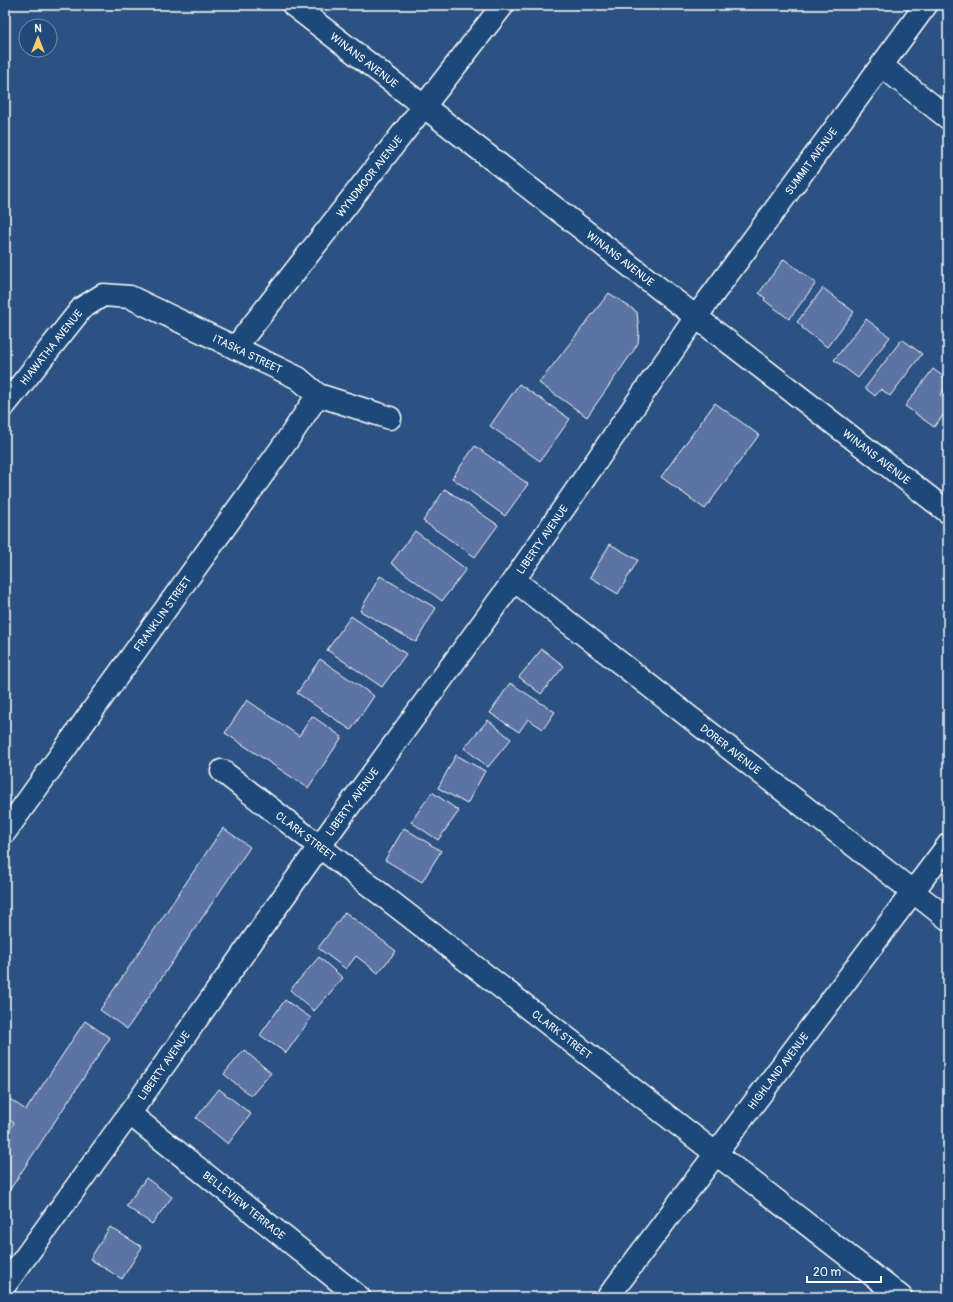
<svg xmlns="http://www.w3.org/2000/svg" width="953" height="1302" font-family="Pangolin,sans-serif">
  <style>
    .building { fill: #5c73a3; stroke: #fff }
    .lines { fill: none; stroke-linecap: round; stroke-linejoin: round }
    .minor-casing { stroke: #fff; stroke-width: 25 }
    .minor { stroke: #1f4a7a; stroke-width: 22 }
    .labels { text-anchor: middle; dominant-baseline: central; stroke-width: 3; stroke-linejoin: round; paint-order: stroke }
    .street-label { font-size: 11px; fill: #fff; stroke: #1f4a7a }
  </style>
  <rect width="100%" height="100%" fill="#2b5282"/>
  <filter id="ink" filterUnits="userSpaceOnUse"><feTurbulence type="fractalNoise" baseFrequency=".025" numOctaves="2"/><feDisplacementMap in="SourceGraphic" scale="8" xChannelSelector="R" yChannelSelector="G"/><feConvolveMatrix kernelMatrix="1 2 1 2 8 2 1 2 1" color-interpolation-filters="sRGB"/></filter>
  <g filter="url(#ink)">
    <!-- building -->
    <path class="building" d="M784 259 816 283 789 319 764 300 765 298 759 293Z
      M823 288 854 312 827 347 802 328 803 327 797 322Z
      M609 293 637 312 639 333 638 343 634 350 587 417 539 383Z
      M866 319 890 337 858 378 834 360Z
      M902 339 922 354 890 396 881 389 875 396 865 388Z
      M933 369 948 380V385L940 395 948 401V409L934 427 905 406Z
      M519 384 570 419 540 461 490 426Z
      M715 403 759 435 705 509 661 477Z
      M475 446 528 484 505 516 452 478Z
      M445 489 498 525 475 557 423 521Z
      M415 531 466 569 442 601 391 563Z
      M610 544 638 560 618 594 590 577Z
      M380 576 436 608 416 642 360 611Z
      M351 616 406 654 382 687 327 650Z
      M542 649 564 666 541 694 519 677Z
      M320 659 374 696 351 730 297 693Z
      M510 683 555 712 543 729 528 719 519 732 490 713Z
      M247 700 299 736 312 716 342 737 308 788 225 733Z
      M488 720 511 739 488 767 464 748Z
      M456 755 485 771 467 804 438 788Z
      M432 792 459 811 438 840 411 822Z
      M223 828 250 847 127 1029 100 1010Z
      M404 828 441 851 422 882 385 860Z
      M345 912 396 951 378 973 356 956 346 969 318 948Z
      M319 957 343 978 314 1011 290 990Z
      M285 1000 311 1018 286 1053 260 1035Z
      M85 1021 110 1038 5 1197V1136L14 1123 5 1117V1102L8 1098 26 1110Z
      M244 1050 271 1073 251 1096 224 1074Z
      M219 1089 251 1114 228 1144 196 1118Z
      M146 1178 172 1197 152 1224 126 1206Z
      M110 1227 142 1247 122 1279 90 1259Z"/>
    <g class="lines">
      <!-- minor casing -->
      <g class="minor-casing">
        <g id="minor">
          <path id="s1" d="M293 5 948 512"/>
          <path d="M882 66 948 118"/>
          <path id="s2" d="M235 348 503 5"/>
          <path id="s3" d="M5 405 82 308 103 295 130 297 298 378 318 395 390 418"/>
          <path id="s4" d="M514 580 948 919"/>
          <path id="s5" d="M222 771 901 1297"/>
          <path id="s6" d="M5 832 286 442 318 395"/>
          <path id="s7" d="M130 1114 359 1297"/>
          <path id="s8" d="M5 1285 145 1092 319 847 514 580 696 317 926 5"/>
          <path id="s9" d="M608 1297 948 845"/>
        </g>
      </g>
      <!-- minor -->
      <use href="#minor" class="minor"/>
    </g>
  </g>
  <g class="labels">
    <!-- street labels -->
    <g class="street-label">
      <text stroke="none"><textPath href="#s1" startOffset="90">WINANS AVENUE</textPath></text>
      <text stroke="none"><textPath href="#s8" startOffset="1383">SUMMIT AVENUE</textPath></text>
      <text stroke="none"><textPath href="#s2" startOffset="218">WYNDMOOR AVENUE</textPath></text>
      <text stroke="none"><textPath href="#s1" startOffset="414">WINANS AVENUE</textPath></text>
      <text stroke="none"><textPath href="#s3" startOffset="74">HIAWATHA AVENUE</textPath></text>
      <text stroke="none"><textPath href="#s3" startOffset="306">ITASKA STREET</textPath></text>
      <text stroke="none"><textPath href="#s1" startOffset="738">WINANS AVENUE</textPath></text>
      <text stroke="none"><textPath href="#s8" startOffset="919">LIBERTY AVENUE</textPath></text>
      <text stroke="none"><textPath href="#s6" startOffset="269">FRANKLIN STREET</textPath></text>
      <text stroke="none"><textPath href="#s4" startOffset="275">DORER AVENUE</textPath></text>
      <text stroke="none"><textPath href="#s8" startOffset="595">LIBERTY AVENUE</textPath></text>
      <text stroke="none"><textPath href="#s5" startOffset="106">CLARK STREET</textPath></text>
      <text stroke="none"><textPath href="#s5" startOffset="430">CLARK STREET</textPath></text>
      <text stroke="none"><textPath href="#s8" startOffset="271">LIBERTY AVENUE</textPath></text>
      <text stroke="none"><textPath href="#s9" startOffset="283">HIGHLAND AVENUE</textPath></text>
      <text stroke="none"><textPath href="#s7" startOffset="146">BELLEVIEW TERRACE</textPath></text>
    </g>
  </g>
  <!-- margin -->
  <rect width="953" height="1302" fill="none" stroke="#1f4a7a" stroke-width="20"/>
  <rect x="10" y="10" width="933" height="1282" fill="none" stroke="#fff" stroke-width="1.5" filter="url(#ink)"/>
  <!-- north arrow -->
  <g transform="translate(38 38)"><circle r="19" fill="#1f4a7a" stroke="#7992af"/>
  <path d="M0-3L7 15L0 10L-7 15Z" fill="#ffd166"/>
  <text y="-6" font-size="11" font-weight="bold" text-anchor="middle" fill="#ffffff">N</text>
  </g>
  <!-- scale -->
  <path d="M807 1276v6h74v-6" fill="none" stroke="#ffffff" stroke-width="2"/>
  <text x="813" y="1276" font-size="12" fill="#ffffff" stroke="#1f4a7a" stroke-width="3" paint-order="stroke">20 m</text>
</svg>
